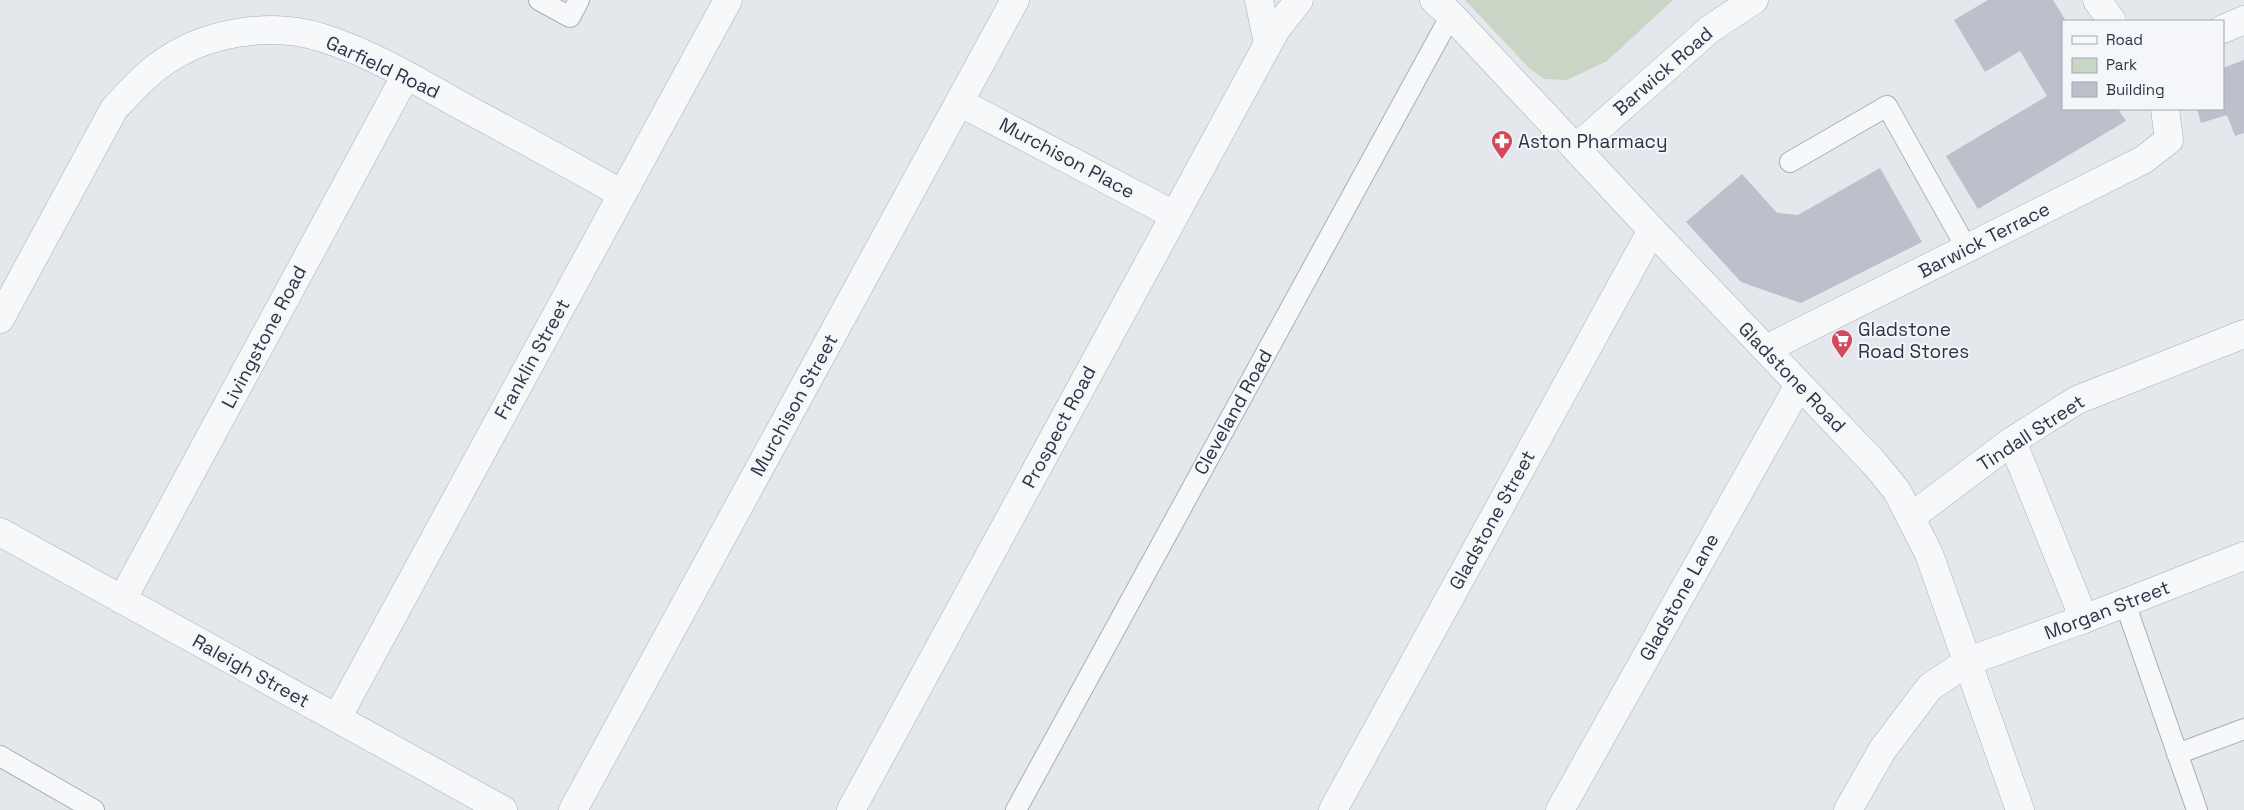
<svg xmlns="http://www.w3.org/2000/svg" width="2244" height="810" font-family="'Space Grotesk',sans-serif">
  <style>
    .green { fill: #c9d6c5 }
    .building { fill: #bbc0ca }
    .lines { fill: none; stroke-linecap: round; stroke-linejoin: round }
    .service-casing { stroke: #a9aeb7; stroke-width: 22 }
    .minor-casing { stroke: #a9aeb7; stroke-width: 29 }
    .service { stroke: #f7f8fa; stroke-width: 20 }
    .minor { stroke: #f7f8fa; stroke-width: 28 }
    .labels { text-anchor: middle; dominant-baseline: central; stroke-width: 4; stroke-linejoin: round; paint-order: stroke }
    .street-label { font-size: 19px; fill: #2b3445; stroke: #f4f6f9 }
    .poi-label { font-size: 19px; fill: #2b3445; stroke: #f4f6f9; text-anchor: start }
  </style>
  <rect width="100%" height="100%" fill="#e4e7ec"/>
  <!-- green -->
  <path class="green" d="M1465 0H1673L1607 61 1567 80 1544 79 1529 68Z"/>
  <!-- building -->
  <path class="building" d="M1988 0H2053L2066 21H2063V109H2118L2126 121 1978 209 1946 156 2047 96 2020 51 1985 72 1954 20Z
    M2244 60V133L2235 136 2227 115 2201 123 2197 109H2223V68Z
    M1880 168 1922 242 1801 303 1741 282 1686 222 1742 174 1777 213 1798 215Z"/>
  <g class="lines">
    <!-- service casing -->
    <g class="service-casing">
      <path id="service" d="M539 0 570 17 579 0
        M1790 162 1887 106 1967 249
        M2125 603 2197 810
        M2177 754 2244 729
        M0 756 94 810
        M1016 810 1451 15"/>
    </g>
    <!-- minor casing -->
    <g class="minor-casing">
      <path id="minor" d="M1259 0 1268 44
        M1434 0 1451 15 1652 230 1875 464 1897 491 1929 554 2020 810
        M2097 0 2112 21
        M2223 29 2244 20
        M959 102 1174 215
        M1576 148 1710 29 1754 0
        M0 319 114 109C128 94 141 79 157 67 202 32 270 21 323 38 370 53 414 79 456 103 512 133 567 163 622 194
        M1766 349 2143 160 2169 140 2165 109
        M2012 441 2084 619
        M1911 517 2012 441 2077 400 2244 334
        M0 532 503 810
        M122 600 406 75
        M337 718 728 0
        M573 810 1015 0
        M851 810 1268 44 1277 28 1299 0
        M1333 810 1652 230
        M1560 810 1799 385
        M1848 810 1883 749 1930 687 1969 661 2084 619 2244 556"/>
    </g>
    <!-- service -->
    <use href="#service" class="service"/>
    <!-- minor -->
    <use href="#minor" class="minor"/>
  </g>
  <!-- icons -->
  <defs>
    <g id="pharmacy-pin" transform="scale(1.125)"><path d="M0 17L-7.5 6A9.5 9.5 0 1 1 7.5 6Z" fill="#d1495b" stroke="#f4f6f9"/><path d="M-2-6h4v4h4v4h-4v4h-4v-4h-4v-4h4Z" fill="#fff"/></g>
    <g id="supermarket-pin" transform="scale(1.125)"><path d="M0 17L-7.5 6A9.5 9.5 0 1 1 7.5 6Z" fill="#d1495b" stroke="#f4f6f9"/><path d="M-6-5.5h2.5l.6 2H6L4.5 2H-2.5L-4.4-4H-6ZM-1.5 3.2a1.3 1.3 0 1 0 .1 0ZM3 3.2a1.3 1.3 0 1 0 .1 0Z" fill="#fff"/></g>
  </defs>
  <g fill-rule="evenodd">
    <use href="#pharmacy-pin" x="1502" y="141"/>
    <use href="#supermarket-pin" x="1842" y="340"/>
  </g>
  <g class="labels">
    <!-- street labels -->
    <g class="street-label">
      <text transform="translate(383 67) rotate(25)">Garfield Road</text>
      <text transform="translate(1663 71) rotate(-41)">Barwick Road</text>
      <text transform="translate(1067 158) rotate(28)">Murchison Place</text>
      <text transform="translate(1984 240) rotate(-27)">Barwick Terrace</text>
      <text transform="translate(264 337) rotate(-62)">Livingstone Road</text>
      <text transform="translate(532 359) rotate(-61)">Franklin Street</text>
      <text transform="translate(1792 377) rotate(46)">Gladstone Road</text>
      <text transform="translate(794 405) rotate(-61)">Murchison Street</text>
      <text transform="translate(1233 412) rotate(-61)">Cleveland Road</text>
      <text transform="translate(1059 427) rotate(-62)">Prospect Road</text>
      <text transform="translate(2031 433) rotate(-33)">Tindall Street</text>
      <text transform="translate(1492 520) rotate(-61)">Gladstone Street</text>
      <text transform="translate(1679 597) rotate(-61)">Gladstone Lane</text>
      <text transform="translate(2107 610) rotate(-21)">Morgan Street</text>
      <text transform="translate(251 671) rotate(29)">Raleigh Street</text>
    </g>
    <!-- poi labels -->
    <g class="poi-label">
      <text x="1518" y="141">Aston Pharmacy</text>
      <text x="1858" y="329">Gladstone<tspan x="1858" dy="22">Road Stores</tspan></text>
    </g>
  </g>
  <!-- legend -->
  <rect x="2062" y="20" width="162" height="90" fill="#f4f6f9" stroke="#a4a8b1"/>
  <rect x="2072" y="36" width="25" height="8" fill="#f7f8fa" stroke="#a4a8b1"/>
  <text x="2106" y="45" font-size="15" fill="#2b3445">Road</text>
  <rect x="2072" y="58" width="25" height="15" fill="#c9d6c5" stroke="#a4a8b1"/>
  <text x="2106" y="70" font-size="15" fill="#2b3445">Park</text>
  <rect x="2072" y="82" width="25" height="15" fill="#bbc0ca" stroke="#a4a8b1"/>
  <text x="2106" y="95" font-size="15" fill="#2b3445">Building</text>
</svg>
